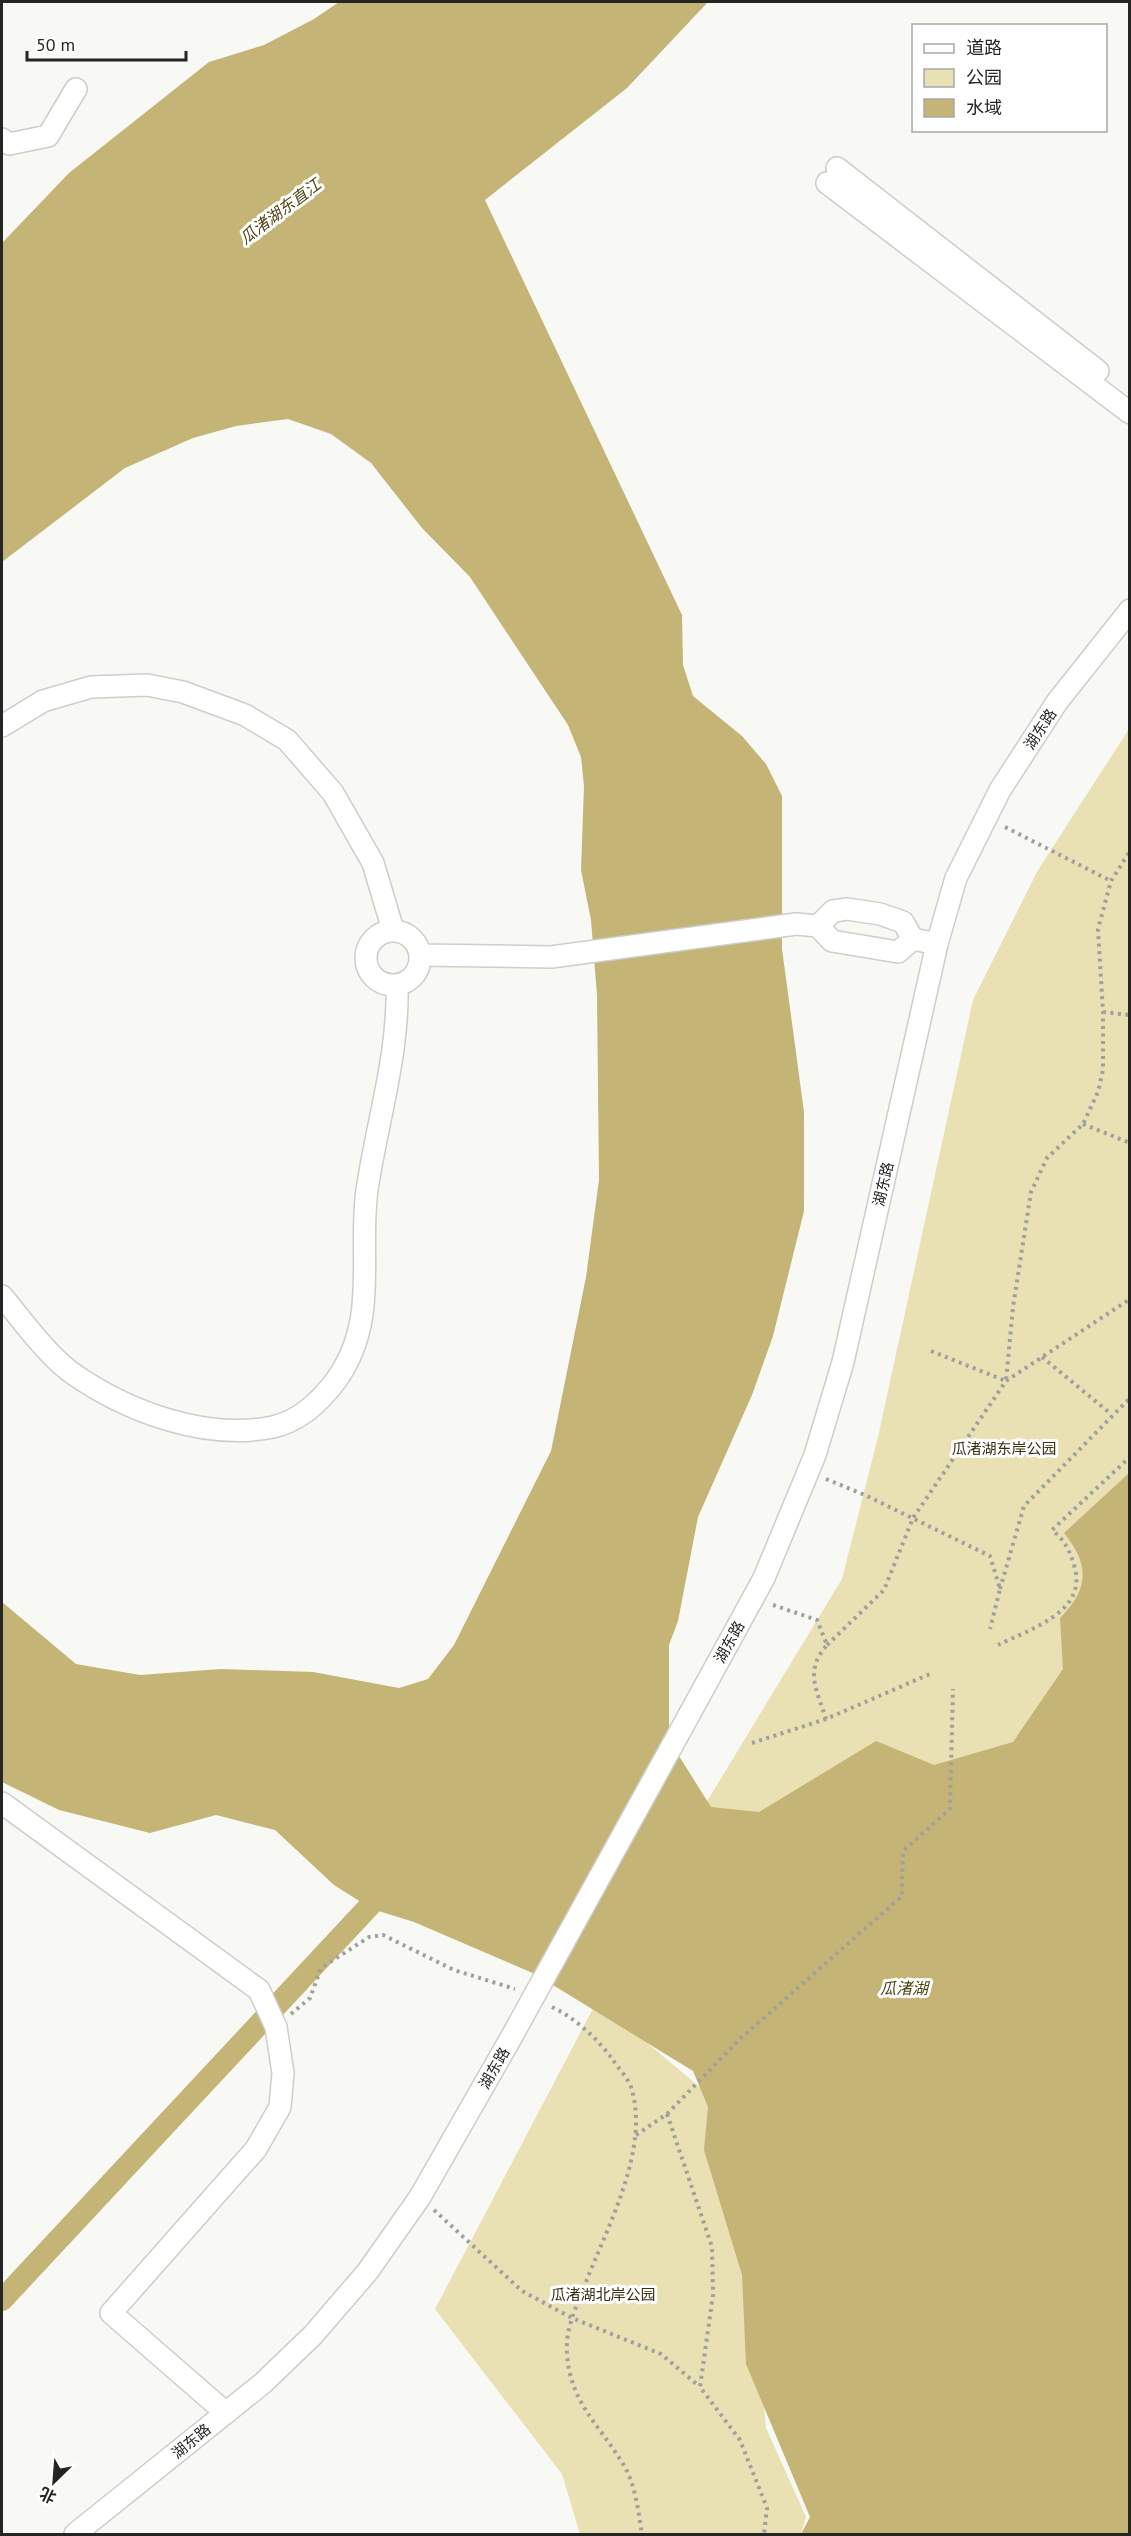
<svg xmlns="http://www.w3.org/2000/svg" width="1131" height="2536" font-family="'PT Sans','Noto Sans SC',sans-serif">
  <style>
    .green { fill: #e9e0b4 }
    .water { fill: #c4b576 }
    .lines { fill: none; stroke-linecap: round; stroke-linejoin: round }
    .canal { stroke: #c4b576; stroke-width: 22 }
    .minor-casing { stroke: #cecdca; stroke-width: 24 }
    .path { stroke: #a0a09d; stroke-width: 4; stroke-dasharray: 3 4.5; stroke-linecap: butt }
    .minor { stroke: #fff; stroke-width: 21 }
    .minor-bridge-casing { stroke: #cecdca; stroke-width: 24; stroke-linecap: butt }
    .minor-bridge { stroke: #fff; stroke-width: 21 }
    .labels { text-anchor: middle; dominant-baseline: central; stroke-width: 6; stroke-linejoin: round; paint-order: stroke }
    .street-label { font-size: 15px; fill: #252524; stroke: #fff }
    .park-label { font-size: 15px; fill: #363012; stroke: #fff }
    .water-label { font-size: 16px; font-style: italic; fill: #4e4311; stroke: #fff }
  </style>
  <rect width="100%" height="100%" fill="#f8f8f4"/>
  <!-- green -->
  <path class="green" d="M1129 729 1130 1496 1103 1590 1028 1760 763 1833 700 1813 842 1579 878 1437 973 1000 1038 870Z
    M597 2001 726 2109 754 2304 766 2428 806 2517 801 2534H580L562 2474 435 2309Z"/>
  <!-- water -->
  <path class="water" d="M339 2H708L627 88 485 200 682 615 683 665 693 696 742 736 766 764 782 796V949L804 1112V1211L773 1336 752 1395 698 1517 678 1621 669 1645V1740L711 1807 759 1812 876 1741 934 1765 1013 1742 1063 1669 1060 1618C1089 1589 1090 1565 1064 1533L1129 1473V2534H801L810 2517 746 2364 742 2275 704 2150 708 2107 693 2071 535 1974 414 1922 372 1909 334 1885 275 1830 216 1815 150 1833 59 1810 2 1782V1602L76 1664 140 1675 221 1669 313 1672 399 1688 428 1679 454 1645 551 1451 586 1277 599 1180 597 995 591 920 581 870 584 786 581 757 568 725 470 577 422 528 371 463 331 434 288 419 236 426 193 438 125 468 2 562V243L69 173 209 62 264 45 314 19Z"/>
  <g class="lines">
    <!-- canal -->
    <path class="canal" d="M2 2300 390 1884"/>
    <!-- minor casing -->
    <g class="minor-casing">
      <path id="minor" d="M2 139 9 144 48 136 76 89
        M837 168 1098 371
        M827 183 1130 413
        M2 726 43 701 91 687 147 685 183 692 245 715 287 740 333 793 373 863 393 930
        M366 958a27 27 0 1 1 54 0a27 27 0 1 1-54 0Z
        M913 939 898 952 832 941 818 926 833 911 847 909 880 914 903 922 913 939 937 944
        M421 955 551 957 796 924 818 926
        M2 1296C22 1320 47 1355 72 1373 126 1411 205 1441 273 1427 299 1421 321 1401 337 1379 379 1319 358 1256 367 1190 377 1122 399 1054 397 985
        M689 1715 764 1578 815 1455 843 1362 937 944 956 878 1000 790 1057 702 1130 610
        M2 1803 259 1990 276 2027 283 2073 280 2107 256 2149 111 2313 226 2413
        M75 2534 263 2383 313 2335 368 2271 420 2197 512 2036"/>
    </g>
    <!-- path -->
    <path class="path" d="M1005 827 1111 881
      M1103 1012 1130 1015
      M1083 1124 1130 1143
      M931 1351 1006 1381 1013 1307 1031 1192 1047 1158 1083 1124 1098 1092 1103 1070V1012L1098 929 1111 881 1130 851
      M1042 1357 1111 1414
      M826 1479 865 1495 990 1556 1000 1589 990 1629
      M1000 1589 1024 1506 1130 1398
      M773 1605 817 1620 827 1645C804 1671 817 1690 826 1719
      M827 1645 884 1590 913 1518 1006 1381 1130 1299
      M998 1645C1030 1629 1089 1612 1074 1565 1070 1551 1064 1539 1052 1530L1130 1457
      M752 1743 826 1719 930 1674
      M552 2007C575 2018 598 2039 613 2060 618 2068 628 2078 631 2087 651 2149 606 2229 584 2287 576 2307 565 2330 567 2353 570 2403 599 2424 623 2464 636 2485 638 2511 642 2534
      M291 2014 310 1998 321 1968 369 1937 383 1935 454 1970 515 1989
      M667 2114 712 2247 713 2295 700 2387 740 2440 767 2508 764 2534
      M636 2135 667 2114 741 2038 902 1896 903 1851 950 1809 953 1689
      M434 2210 522 2291 572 2318 661 2354 699 2386"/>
    <!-- minor -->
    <use href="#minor" class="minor"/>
    <!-- minor-bridge casing -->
    <g class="minor-bridge-casing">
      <path id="minor-bridge" d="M512 2036 689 1715"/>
    </g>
    <!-- minor-bridge -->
    <use href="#minor-bridge" class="minor-bridge"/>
  </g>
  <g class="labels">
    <!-- street labels -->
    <g class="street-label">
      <text transform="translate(1040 729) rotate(-57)">湖东路</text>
      <text transform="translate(883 1184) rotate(-77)">湖东路</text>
      <text transform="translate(729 1642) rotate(-61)">湖东路</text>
      <text transform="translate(494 2068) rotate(-60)">湖东路</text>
      <text transform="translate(191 2441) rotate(-39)">湖东路</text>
    </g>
    <!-- park labels -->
    <g class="park-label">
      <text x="1004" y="1448">瓜渚湖东岸公园</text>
      <text x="603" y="2294">瓜渚湖北岸公园</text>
    </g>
    <!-- water labels -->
    <g class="water-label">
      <text transform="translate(280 211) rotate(-37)">瓜渚湖东直江</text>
      <text x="904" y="1988">瓜渚湖</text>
    </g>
  </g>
  <!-- border -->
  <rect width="1131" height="2536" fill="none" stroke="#252524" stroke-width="6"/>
  <!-- legend -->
  <rect x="912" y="24" width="195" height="108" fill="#ffffff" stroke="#a8a8a7" stroke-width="1.5"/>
  <rect x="924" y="44" width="30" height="9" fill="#ffffff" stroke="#a8a8a7" stroke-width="1.5"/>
  <text x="966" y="54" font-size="18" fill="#252524">道路</text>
  <rect x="924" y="69" width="30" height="18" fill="#e9e0b4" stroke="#a8a8a7" stroke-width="1.5"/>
  <text x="966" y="84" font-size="18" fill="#252524">公园</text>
  <rect x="924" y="99" width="30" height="18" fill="#c4b576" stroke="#a8a8a7" stroke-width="1.5"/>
  <text x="966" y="114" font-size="18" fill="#252524">水域</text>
  <!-- north arrow -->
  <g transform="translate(54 2482) rotate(205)" stroke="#ffffff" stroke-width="4.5" paint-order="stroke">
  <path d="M0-4.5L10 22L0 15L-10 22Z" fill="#252524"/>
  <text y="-9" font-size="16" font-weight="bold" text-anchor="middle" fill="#252524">北</text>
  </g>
  <!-- scale -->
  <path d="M27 51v9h159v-9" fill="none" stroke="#252524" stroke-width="3"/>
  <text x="36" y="51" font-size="18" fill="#252524" stroke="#ffffff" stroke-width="4.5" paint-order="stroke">50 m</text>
</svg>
